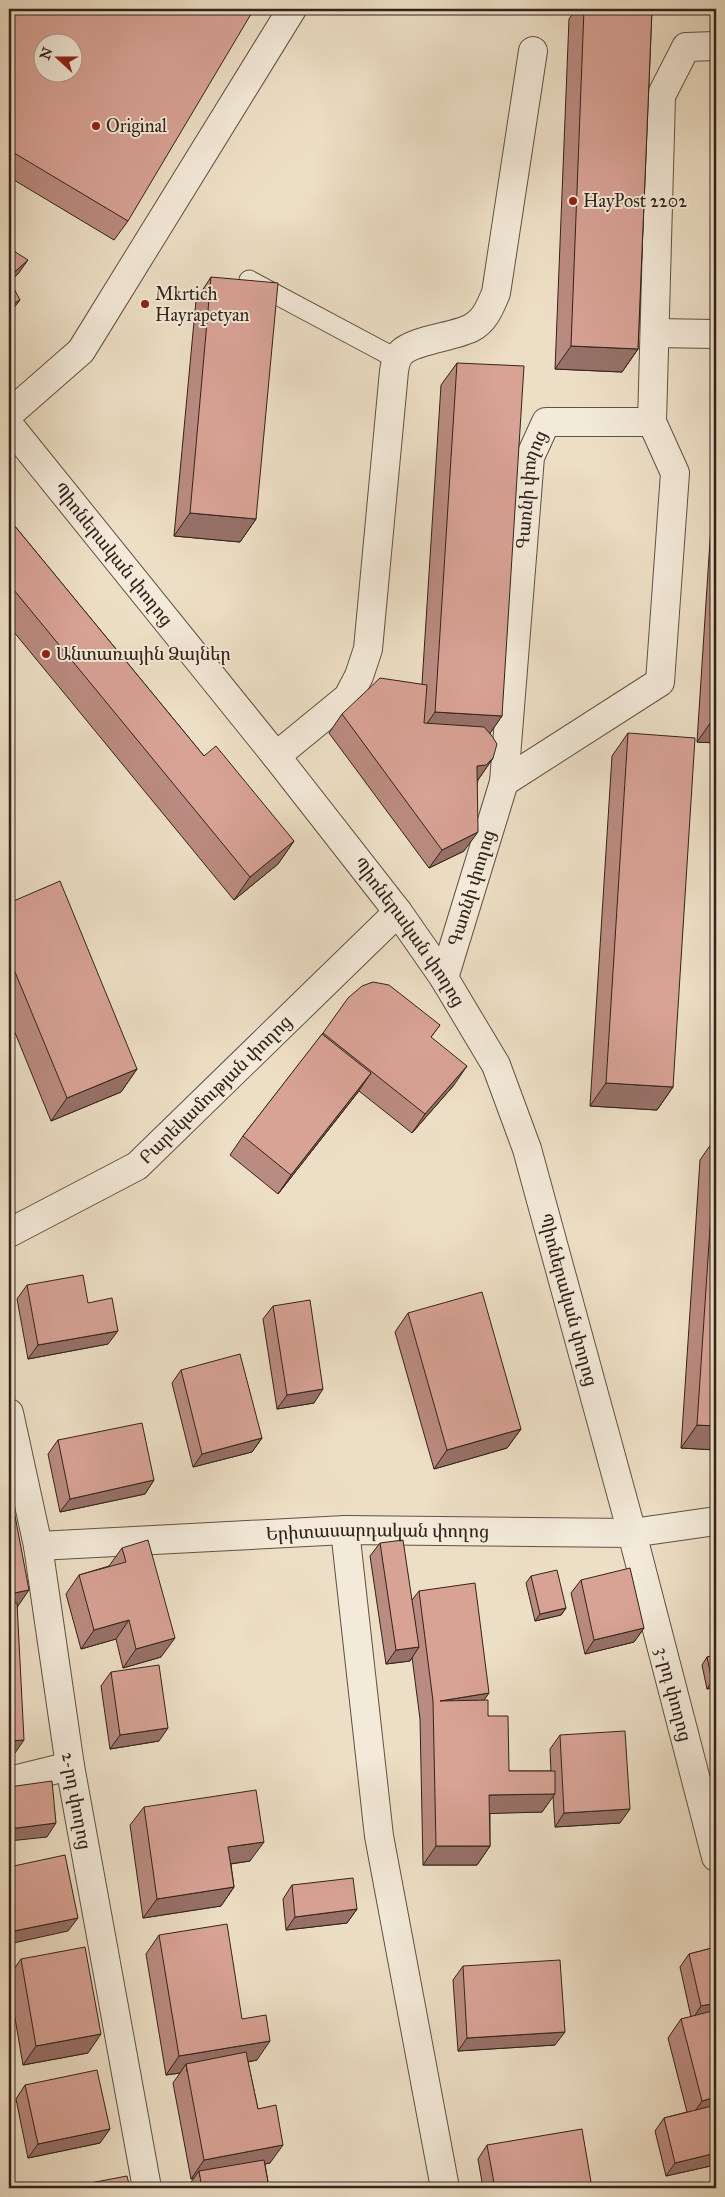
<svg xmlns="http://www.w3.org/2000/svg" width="725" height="2197" font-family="'IM FELL Great Primer','Noto Serif Armenian',serif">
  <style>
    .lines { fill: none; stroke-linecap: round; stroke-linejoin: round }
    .service-casing { stroke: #615146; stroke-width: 21 }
    .minor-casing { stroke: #615146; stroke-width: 30 }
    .tertiary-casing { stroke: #615146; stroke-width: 30 }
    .service { stroke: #f3ead9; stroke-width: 19 }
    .minor { stroke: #f3ead9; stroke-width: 28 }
    .tertiary { stroke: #f3ead9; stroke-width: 28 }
    .wall { fill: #ba8b80; stroke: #32221c }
    .shaded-wall { fill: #977168; stroke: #32221c }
    .building { fill: #d8a295; stroke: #32221c; fill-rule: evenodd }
    .poi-dot { fill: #8f2418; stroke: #f3ead9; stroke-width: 2 }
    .labels { text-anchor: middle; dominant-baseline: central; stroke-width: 4; stroke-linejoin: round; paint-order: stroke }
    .poi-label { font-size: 18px; fill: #32221c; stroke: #f3ead9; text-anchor: start }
    .street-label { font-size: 18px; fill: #32221c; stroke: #f3ead9 }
  </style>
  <rect width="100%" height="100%" fill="#eddfc5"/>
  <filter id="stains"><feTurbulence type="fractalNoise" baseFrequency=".004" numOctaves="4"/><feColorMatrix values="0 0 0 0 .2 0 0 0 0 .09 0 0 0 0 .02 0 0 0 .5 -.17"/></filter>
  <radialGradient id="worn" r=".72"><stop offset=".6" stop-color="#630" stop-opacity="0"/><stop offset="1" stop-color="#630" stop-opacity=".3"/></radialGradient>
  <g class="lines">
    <!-- service casing -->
    <g class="service-casing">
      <path id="service" d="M249 280 397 359"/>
    </g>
    <!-- minor casing -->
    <g class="minor-casing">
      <g id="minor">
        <path d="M655 333 716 334"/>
        <path d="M9 414 81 351 292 9"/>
        <path d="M276 756 348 697 359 676 368 649 394 371C395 364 396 358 401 353 413 340 454 337 471 328 485 321 490 307 496 293L533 51"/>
        <path d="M504 782 660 682 675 473 652 422"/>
        <path id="s1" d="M444 978 504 782 530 457 546 422H652L661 96 686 47 716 46"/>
        <path id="s2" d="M9 1233 137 1166 398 912"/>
        <path id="s3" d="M9 1413 38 1546 70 1766 147 2188"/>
        <path d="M345 1530 379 1836 445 2188"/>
        <path id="s4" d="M38 1546 345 1530 632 1533 716 1857"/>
        <path d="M9 1781 70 1766"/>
      </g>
    </g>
    <!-- tertiary casing -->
    <g class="tertiary-casing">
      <g id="tertiary">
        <path id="s5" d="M9 425 276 756 398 912 444 978 496 1065 527 1149 632 1533 716 1521"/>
      </g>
    </g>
    <!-- service -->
    <use href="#service" class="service"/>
    <!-- minor -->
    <use href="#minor" class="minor"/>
    <!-- tertiary -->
    <use href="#tertiary" class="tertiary"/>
  </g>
  <!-- wall -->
  <path class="wall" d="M9 9 128 221 114 240 9 177Z
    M576 9H652L638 349 622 372 555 369 569 19Z
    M211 277 256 519 240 542 174 536 196 300Z
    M457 363 502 716 490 733 493 758 478 780 464 851 429 868 329 733 342 714 422 684 441 385Z
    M716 448V743L697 742Z
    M9 519 204 756 294 841 278 864 234 900 9 626Z
    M628 733 673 1087 657 1110 590 1106 612 756Z
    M9 903 137 1069 121 1092 51 1121 9 1018Z
    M440 1025 431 1037 454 1085 412 1133 359 1091 278 1194 230 1155 243 1136 311 1049 323 1033Z
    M716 1137V1450L681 1448 700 1160Z
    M27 1285 88 1303 108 1344 28 1359 17 1299Z
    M273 1306 314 1403 277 1409 263 1319Z
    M408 1313 521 1429 507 1448 434 1469 395 1332Z
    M181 1370 262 1438 252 1452 193 1467 172 1383Z
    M58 1440 154 1480 145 1494 60 1512 48 1454Z
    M380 1543 412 1600 419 1591 484 1700 488 1716 509 1771H551L550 1749 560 1735 620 1823 555 1827 553 1796 542 1812 490 1813V1846L477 1865H423L420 1719 412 1657 410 1661 386 1664 370 1556Z
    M122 1548 161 1657 123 1668 116 1639 81 1649 66 1594 79 1575 109 1566Z
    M531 1576 566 1608 561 1615 535 1621 526 1583Z
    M581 1580 644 1628 634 1642 585 1654 571 1593Z
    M716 1655V1710L712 1691 714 1687 707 1689 702 1665 707 1657Z
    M111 1672 159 1741 110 1749 101 1686Z
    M144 1807 250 1861 231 1864 234 1887 221 1906 143 1918 130 1825Z
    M292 1885 357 1909 347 1923 286 1930 283 1899Z
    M159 1935 242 2019 257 2060 248 2062 258 2109 270 2163 265 2164 269 2188H190L189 2185 194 2178 191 2179 173 2083 180 2073 166 2075 146 1954Z
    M716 1947V2185L712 2169 715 2165 666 2176 655 2131 664 2118 687 2112 668 2038 681 2019 691 2017 680 1967 689 1954Z
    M21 1959 88 2053 23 2065 9 1983V1976Z
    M463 1966 555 2045 458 2051 453 1980Z
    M25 2085 100 2143 28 2158 16 2099Z
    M487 2145 592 2188H483L478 2159Z"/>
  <!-- shaded-wall -->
  <path class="shaded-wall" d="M28 260 18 274 9 282V277Z
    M20 300 10 313 9 314V306Z
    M571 346 638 349 622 372 555 369Z
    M190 513 256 519 240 542 174 536Z
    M435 712 502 716 486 739 419 735Z
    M713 719 716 720V743L697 742Z
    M493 758 480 777 473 784 477 766Z
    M478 832 464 851 429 868 442 850Z
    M294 841 278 864 234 900 250 877Z
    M15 972 9 981V975Z
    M467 1066 454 1085 412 1133 425 1114Z
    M137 1069 121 1092 51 1121 67 1098Z
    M371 1073 358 1092 278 1194 291 1175Z
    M606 1083 673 1087 657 1110 590 1106Z
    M118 1331 108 1344 28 1359 38 1345Z
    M323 1389 314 1403 277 1409 287 1395Z
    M697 1425 716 1426V1450L681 1448Z
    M521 1429 507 1448 434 1469 447 1450Z
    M262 1438 252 1452 193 1467 202 1454Z
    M154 1480 145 1494 60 1512 70 1499Z
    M29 1590 16 1609 9 1610V1594Z
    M566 1608 561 1615 535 1621 540 1614Z
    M129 1620 116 1639 81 1649 94 1630Z
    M644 1628 634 1642 585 1654 594 1640Z
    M175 1638 161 1657 123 1668 136 1649Z
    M419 1647 410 1661 386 1664 396 1650Z
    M712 1681H716V1684L714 1687 707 1689Z
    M489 1693 476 1712 440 1701Z
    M168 1728 159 1741 110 1749 120 1735Z
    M24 1740 15 1753 9 1754V1741Z
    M555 1794 542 1812 476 1814 489 1795Z
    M630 1809 620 1823 555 1827 564 1813Z
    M56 1823 47 1837 9 1841V1829Z
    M264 1842 250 1861 215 1866 228 1847Z
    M436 1846H490L477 1865H423Z
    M234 1887 221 1906 143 1918 157 1899Z
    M357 1909 347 1923 286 1930 295 1917Z
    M78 1918 68 1931 9 1944V1932Z
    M716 2003V2014L692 2020 701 2006Z
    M565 2032 555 2045 458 2051 467 2038Z
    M101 2034 88 2053 23 2065 36 2046Z
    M270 2041 257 2060 187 2072 186 2064 180 2073 166 2075 179 2056Z
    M716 2097V2113L689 2120 702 2101Z
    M110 2129 100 2143 28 2158 38 2144Z
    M283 2145 270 2163 200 2177 199 2171 194 2178 191 2179 204 2160Z
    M716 2153V2163L715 2165 666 2176 675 2163Z"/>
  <!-- building -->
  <path class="building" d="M9 9H254L128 221 9 150ZM42 42H72V72H42Z
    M584 9H652L638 349 571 346Z
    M9 248 28 260 9 277Z
    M211 277 278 283 256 519 190 513Z
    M9 279 20 300 9 306Z
    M457 363 524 366 502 716 435 712Z
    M9 519 204 756 216 746 294 841 250 877 9 584Z
    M716 675V720L713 719Z
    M380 678 427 685 424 723 484 727 492 736 497 744 493 758 486 765 477 766 478 832 442 850 342 714Z
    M628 733 695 738 673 1087 606 1083Z
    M60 881 137 1069 67 1098 15 972 9 975V903Z
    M373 982 389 985 440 1025 431 1037 467 1066 425 1114 323 1033 348 998 362 986Z
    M322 1034 371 1073 291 1175 243 1136Z
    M716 1137V1426L697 1425Z
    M83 1275 88 1303 112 1298 118 1331 38 1345 27 1285Z
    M482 1292 521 1429 447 1450 408 1313Z
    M310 1300 323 1389 287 1395 273 1306Z
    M240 1354 262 1438 202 1454 181 1370Z
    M142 1423 154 1480 70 1499 58 1440Z
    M9 1484 29 1590 9 1594Z
    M148 1540 175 1638 136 1649 129 1620 94 1630 79 1575 126 1562 122 1548Z
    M403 1540 419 1647 396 1650 380 1543Z
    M630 1568 644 1628 594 1640 581 1580Z
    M557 1570 566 1608 540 1614 531 1576Z
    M475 1583 489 1693 440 1701 488 1700V1716H508L509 1771H555V1794L489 1795 490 1846H436L433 1701 419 1591Z
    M9 1603H17L24 1740 9 1741Z
    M716 1655V1681H712L707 1657Z
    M159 1665 168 1728 120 1735 111 1672Z
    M625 1731 630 1809 564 1813 560 1735Z
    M52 1781 56 1823 9 1829V1787Z
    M256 1790 264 1842 228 1847 234 1887 157 1899 144 1807Z
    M65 1855 78 1918 9 1932V1867Z
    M353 1878 357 1909 295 1917 292 1885Z
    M227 1924 242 2019 266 2015 270 2041 179 2056 159 1935Z
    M85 1947 101 2034 36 2046 21 1959Z
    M716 1947V2003L701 2006 689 1954Z
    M560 1960 565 2032 467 2038 463 1966Z
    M716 2010V2097L702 2101 681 2019Z
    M246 2052 258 2109 276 2105 283 2145 204 2160 186 2064Z
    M97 2070 110 2129 38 2144 25 2085Z
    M716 2105V2153L675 2163 664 2118Z
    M582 2129 592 2188H495L487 2145Z
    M264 2160 269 2188H202L199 2171Z
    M127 2176 130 2188H64Z"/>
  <!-- markers -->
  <g class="poi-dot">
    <circle cx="96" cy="126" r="5"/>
    <circle cx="573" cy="201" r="5"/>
    <circle cx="145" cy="304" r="5"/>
    <circle cx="46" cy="654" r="5"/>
  </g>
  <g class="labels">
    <!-- poi labels -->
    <g class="poi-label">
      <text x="106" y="126">Original</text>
      <text x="583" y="201">HayPost 2202</text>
      <text x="155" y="294">Mkrtich<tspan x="155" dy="21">Hayrapetyan</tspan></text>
      <text x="56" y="654">Անտառային Ձայներ</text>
    </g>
    <!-- street labels -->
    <g class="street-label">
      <text stroke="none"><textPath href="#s1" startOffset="499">Գառնի փողոց</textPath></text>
      <text stroke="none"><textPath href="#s5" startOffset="166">Պիոներական փողոց</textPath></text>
      <text stroke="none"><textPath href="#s1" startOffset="94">Գառնի փողոց</textPath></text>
      <text stroke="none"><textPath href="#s5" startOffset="646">Պիոներական փողոց</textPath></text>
      <text stroke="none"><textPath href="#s2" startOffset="254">Բարեկամության փողոց</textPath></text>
      <text stroke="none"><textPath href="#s5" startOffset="1051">Պիոներական փողոց</textPath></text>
      <text stroke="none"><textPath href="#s4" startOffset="340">Երիտասարդական փողոց</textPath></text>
      <text stroke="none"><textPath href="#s4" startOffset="761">3-րդ փողոց</textPath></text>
      <text stroke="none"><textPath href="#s3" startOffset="394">2-րդ փողոց</textPath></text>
    </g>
  </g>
  <!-- margin -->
  <rect width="725" height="2197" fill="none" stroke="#eddfc5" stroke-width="30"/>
  <rect x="10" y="10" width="705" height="2177" fill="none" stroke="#32221c" stroke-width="2.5"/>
  <rect x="15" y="15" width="695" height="2167" fill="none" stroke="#32221c"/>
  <!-- north arrow -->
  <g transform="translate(58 58) rotate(291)"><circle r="24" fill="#f3ead9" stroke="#a69a8d"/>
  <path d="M0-4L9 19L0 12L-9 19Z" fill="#8f2418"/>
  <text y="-8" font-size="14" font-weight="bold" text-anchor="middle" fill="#32221c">N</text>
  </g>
  <rect width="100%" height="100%" filter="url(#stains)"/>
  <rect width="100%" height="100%" fill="url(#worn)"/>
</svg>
